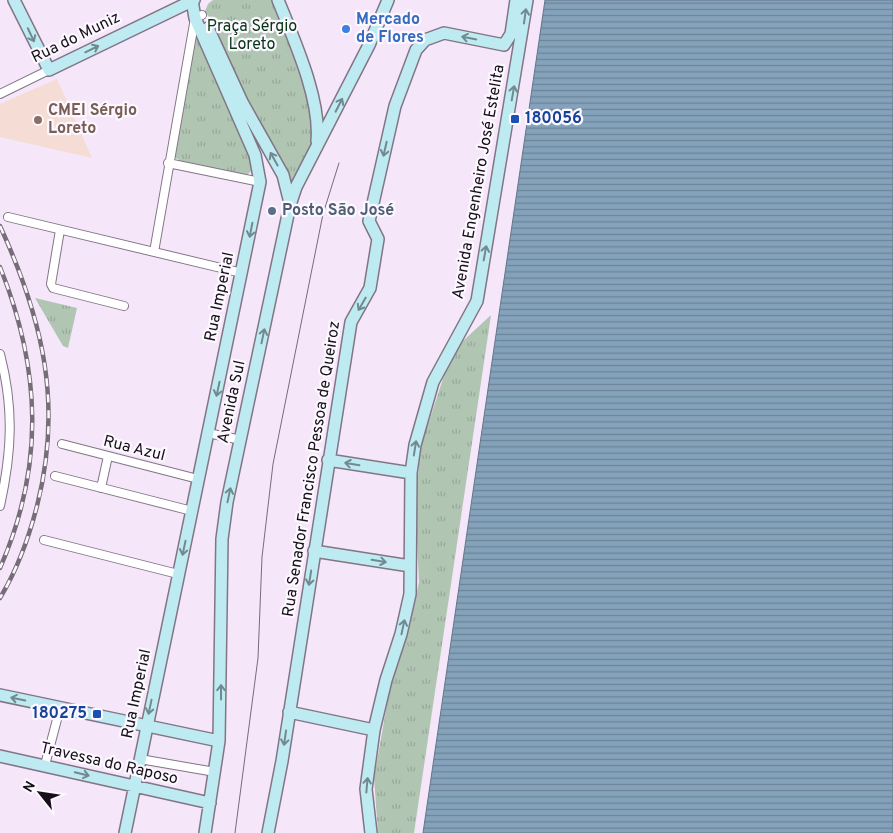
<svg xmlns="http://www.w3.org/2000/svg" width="893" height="833" font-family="Overpass,sans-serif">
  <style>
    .education { fill: #f5dcd5 }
    .park { fill: url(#park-tufts) }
    .water { fill: url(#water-rules); stroke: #64768a }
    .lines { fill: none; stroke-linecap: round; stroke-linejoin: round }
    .street-casing { stroke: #827585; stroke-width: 10 }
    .secondary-casing { stroke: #827585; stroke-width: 14 }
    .street { stroke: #fff; stroke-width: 8 }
    .secondary { stroke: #bdebf1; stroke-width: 11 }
    .tram { stroke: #766d79; stroke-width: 1 }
    .rail-casing { stroke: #766d79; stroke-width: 4.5 }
    .rail { stroke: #fdf7ff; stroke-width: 2.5; stroke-dasharray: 8; stroke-linecap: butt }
    .oneway { stroke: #72898f }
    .shop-dot { fill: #3f7fe0; stroke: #fdf7ff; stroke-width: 2 }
    .transit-dot { fill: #1a4fb4; stroke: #fdf7ff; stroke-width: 2 }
    .education-dot { fill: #8d6e63; stroke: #fdf7ff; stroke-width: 2 }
    .service-dot { fill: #5c6f8a; stroke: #fdf7ff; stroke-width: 2 }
    .labels { text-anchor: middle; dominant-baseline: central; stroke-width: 4.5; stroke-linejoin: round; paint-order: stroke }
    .shop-label { font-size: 16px; font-weight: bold; fill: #366cbe; stroke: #fdf7ff; text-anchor: start }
    .park-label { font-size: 16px; fill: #043613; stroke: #fdf7ff }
    .street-label { font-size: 16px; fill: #161118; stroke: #fdf7ff }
    .education-label { font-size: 16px; font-weight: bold; fill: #785e54; stroke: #fdf7ff; text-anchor: start }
    .transit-label { font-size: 16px; font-weight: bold; fill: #164399; stroke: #fdf7ff; text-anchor: start }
    .service-label { font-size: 16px; font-weight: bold; fill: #4e5e75; stroke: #fdf7ff; text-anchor: start }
  </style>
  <defs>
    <pattern id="park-tufts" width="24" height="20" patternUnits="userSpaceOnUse" patternTransform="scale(1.25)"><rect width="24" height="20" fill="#b1c5b3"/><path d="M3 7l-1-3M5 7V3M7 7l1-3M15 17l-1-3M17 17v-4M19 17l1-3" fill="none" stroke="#98a899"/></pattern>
    <pattern id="water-rules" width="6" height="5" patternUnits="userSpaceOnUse" patternTransform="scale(1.25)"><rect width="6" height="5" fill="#85a2bb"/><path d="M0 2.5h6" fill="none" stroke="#6c8397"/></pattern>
  </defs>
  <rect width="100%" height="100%" fill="#f5e6f9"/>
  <!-- education -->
  <path class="education" d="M57 79 92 158 0 137V104Z"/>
  <!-- park -->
  <path class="park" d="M213 0H271C284 34 321 109 311 144 308 157 298 171 291 182L250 110 215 27 205 11 208 4Z
    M196 34 251 155 252 170 247 175 183 162 174 157Z
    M35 298 77 308 68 348 63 346Z
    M491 315 414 833H378L374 778 389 693 410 624 419 582 415 504 421 446 452 351Z"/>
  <!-- water -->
  <path class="water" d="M545 0H893V833H423Z"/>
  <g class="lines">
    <!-- street casing -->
    <g class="street-casing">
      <path id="street" d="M0 94 49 70
        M168 163 260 182
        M8 217 242 273
        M60 230 51 284 53 288 124 306
        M154 252 195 18 202 15
        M0 354C14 408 12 451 0 506
        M208 433 241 440
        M62 444 198 479
        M55 476 192 511
        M101 488 108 456
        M44 540 178 574
        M140 759 215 772
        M45 765 60 708"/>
    </g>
    <!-- secondary casing -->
    <g class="secondary-casing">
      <path id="secondary" d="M14 0 49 70 194 0
        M278 0C294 40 321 99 317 141
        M208 28 242 102 283 175 290 203
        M328 460 411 473
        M314 551 410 566
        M0 695 219 741
        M289 712 374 730
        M0 756 210 803
        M125 833 260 182 255 155 195 18 192 0
        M205 833 219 741 222 539 227 502 290 205 296 187 369 45 388 0
        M268 833 282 761 351 322 370 288 378 239 369 221 395 106 416 50 425 40 444 33 504 45 511 34 516 0
        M371 833 366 789 374 730 386 680 401 634 410 594 411 473 415 445 433 382 477 301 527 0"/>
    </g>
    <!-- street -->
    <use href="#street" class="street"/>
    <!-- secondary -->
    <use href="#secondary" class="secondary"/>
    <!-- tram -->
    <path class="tram" d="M235 833 258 658 262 557 273 464 323 214 339 163"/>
    <!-- rail casing -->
    <g class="rail-casing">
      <path id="rail" d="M0 226C43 320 63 404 37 506 29 537 17 570 0 598
        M0 267C41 369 45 466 0 568"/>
    </g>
    <!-- rail -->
    <use href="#rail" class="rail"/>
  </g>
  <!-- one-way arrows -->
  <defs><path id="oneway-shaft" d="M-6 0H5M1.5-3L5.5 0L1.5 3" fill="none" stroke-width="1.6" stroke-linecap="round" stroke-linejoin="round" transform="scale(1.25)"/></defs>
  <g class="oneway">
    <use href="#oneway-shaft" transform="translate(525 16) rotate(-82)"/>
    <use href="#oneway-shaft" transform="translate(31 35) rotate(65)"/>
    <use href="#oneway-shaft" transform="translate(469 38) rotate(-169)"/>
    <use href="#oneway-shaft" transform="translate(92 49) rotate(-26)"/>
    <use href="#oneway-shaft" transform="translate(513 93) rotate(-80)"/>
    <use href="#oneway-shaft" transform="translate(339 105) rotate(-63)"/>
    <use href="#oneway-shaft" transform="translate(385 149) rotate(103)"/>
    <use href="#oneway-shaft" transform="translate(274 159) rotate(-119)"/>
    <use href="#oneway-shaft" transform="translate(251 230) rotate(101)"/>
    <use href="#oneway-shaft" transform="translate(485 253) rotate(-80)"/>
    <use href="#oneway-shaft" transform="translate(362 304) rotate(120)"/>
    <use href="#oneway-shaft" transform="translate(263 336) rotate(-78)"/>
    <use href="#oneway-shaft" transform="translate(218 389) rotate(102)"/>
    <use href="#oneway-shaft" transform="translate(415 448) rotate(-81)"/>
    <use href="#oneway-shaft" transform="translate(352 464) rotate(-171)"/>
    <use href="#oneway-shaft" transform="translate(229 495) rotate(-78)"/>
    <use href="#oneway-shaft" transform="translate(184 548) rotate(102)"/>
    <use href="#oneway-shaft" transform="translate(379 561) rotate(9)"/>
    <use href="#oneway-shaft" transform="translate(310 578) rotate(99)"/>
    <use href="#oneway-shaft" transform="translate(403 627) rotate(-78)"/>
    <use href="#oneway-shaft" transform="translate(221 692) rotate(-90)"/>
    <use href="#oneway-shaft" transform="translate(18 699) rotate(-168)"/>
    <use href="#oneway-shaft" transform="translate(150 707) rotate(102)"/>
    <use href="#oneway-shaft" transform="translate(285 738) rotate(98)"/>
    <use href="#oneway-shaft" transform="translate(82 774) rotate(14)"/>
    <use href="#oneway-shaft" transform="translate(367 785) rotate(-85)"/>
  </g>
  <!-- markers -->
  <circle class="shop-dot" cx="346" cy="29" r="5"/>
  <g class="transit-dot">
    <rect x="510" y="114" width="10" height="10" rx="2.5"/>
    <rect x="92" y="709" width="10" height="10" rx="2.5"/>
  </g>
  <circle class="education-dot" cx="38" cy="120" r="5"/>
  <circle class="service-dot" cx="272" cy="211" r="5"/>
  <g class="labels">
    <!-- shop labels -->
    <g class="shop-label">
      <text x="356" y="20">Mercado<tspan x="356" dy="18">de Flores</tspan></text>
    </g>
    <!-- park labels -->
    <g class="park-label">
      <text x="252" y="27">Praça Sérgio<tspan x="252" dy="18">Loreto</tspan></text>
    </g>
    <!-- street labels -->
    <g class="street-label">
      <text transform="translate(76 38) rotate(-26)">Rua do Muniz</text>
      <text transform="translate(479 182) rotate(-80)">Avenida Engenheiro José Estelita</text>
      <text transform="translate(220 297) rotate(-78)">Rua Imperial</text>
      <text transform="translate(232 402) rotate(-78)">Avenida Sul</text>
      <text transform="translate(134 449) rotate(14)">Rua Azul</text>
      <text transform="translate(312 469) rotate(-81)">Rua Senador Francisco Pessoa de Queiroz</text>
      <text transform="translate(137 694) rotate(-78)">Rua Imperial</text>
      <text transform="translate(109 764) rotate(13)">Travessa do Raposo</text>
    </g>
    <!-- education labels -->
    <g class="education-label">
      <text x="48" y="111">CMEI Sérgio<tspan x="48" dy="18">Loreto</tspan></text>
    </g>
    <!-- transit labels -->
    <g class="transit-label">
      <text x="525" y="119">180056</text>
      <text x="87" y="714" text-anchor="end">180275</text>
    </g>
    <!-- service labels -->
    <g class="service-label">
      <text x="282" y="211">Posto São José</text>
    </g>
  </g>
  <!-- north arrow -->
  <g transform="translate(40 793) rotate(300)" stroke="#fdf7ff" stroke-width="4" paint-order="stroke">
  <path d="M0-4L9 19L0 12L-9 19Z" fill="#161118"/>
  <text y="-8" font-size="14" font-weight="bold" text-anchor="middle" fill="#161118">N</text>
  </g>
</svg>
